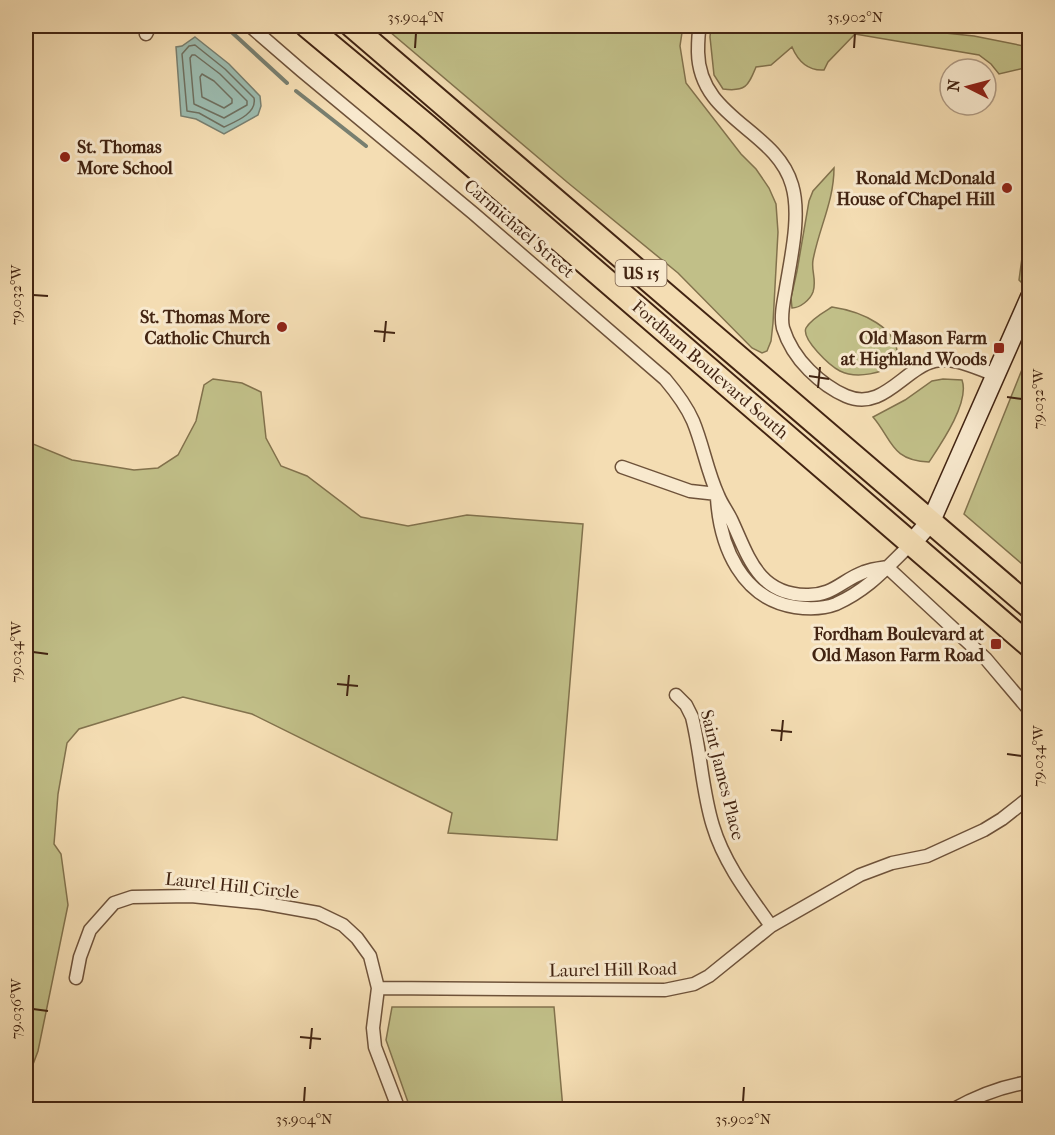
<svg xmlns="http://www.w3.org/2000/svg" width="1055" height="1135" font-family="'IM FELL French Canon',serif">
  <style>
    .green { fill: #c1bf88; stroke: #82724d; stroke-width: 1.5 }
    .water { fill: #9cbbaf; stroke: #787f70; stroke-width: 1.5 }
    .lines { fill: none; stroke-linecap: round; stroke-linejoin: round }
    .shore { stroke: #6f7060; stroke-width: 1.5 }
    .stream { stroke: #787f70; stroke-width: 4 }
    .street-casing { stroke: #6e523a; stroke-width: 15 }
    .secondary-casing { stroke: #422412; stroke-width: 21 }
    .highway-casing { stroke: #422412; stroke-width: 26 }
    .street { stroke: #f8e9ce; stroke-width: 12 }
    .secondary { stroke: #f8e9ce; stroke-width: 18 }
    .highway { stroke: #f4ddb3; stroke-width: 22 }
    .ticks { fill: none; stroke: #422412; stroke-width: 2 }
    .poi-dot { fill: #8f2418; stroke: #f8e9ce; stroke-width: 2 }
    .labels { text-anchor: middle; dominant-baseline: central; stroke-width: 6; stroke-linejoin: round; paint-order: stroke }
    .shield { fill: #f8e9ce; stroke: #795f4a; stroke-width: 1.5 }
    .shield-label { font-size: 16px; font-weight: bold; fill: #422412 }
    .poi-label { font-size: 18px; font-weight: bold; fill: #422412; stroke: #f8e9ce; text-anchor: end }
    .street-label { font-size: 18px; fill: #422412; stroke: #f8e9ce }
    .neatline { fill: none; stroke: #422412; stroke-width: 2 }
    .ticks-label { font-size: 15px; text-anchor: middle; fill: #422412 }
  </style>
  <rect width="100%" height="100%" fill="#f4ddb3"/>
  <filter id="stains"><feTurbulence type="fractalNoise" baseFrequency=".00333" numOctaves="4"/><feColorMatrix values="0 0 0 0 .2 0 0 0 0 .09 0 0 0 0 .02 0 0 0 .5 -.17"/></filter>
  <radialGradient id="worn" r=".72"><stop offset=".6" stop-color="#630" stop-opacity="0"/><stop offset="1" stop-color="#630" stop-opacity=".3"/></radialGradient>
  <!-- green -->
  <path class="green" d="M383 26H683L680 46 686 83 741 154 756 169 769 188 776 204 778 232 773 323 771 341 767 351 762 353 752 348 678 273 567 182Z
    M711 26H878L974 36 1029 47V67L999 74 991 64 979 55 855 34 828 62 824 70C808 71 798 61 792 47L771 65 756 67C748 86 746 92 723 89L714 75 710 37Z
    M834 168C834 201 819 228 813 260 811 271 817 280 813 292 810 300 800 308 792 308L791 298 797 271 809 201 813 191Z
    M1029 225V264L1023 284 1019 280 1024 243Z
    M832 307C859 311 902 327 897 361 885 374 856 379 840 371 830 366 801 339 806 328 811 319 824 312 832 307Z
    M1029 352V570L964 514Z
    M213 379 242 383 261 392 266 438 281 466 307 476 361 517 408 526 467 515 583 524 557 840 448 833 452 813 252 714 183 697 79 729 67 743 58 794 54 844 61 854 68 905 38 1051 26 1083V441L72 460 134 470 158 468 178 455 196 421 204 385Z
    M943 379 962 380C970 402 941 444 929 462 891 461 892 439 873 417L905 400 932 381Z
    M392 1007H554L563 1109H507L409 1105 386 1040Z"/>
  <!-- water -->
  <path class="water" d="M195 37 229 64 260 96 261 106 258 115 224 134 196 119 181 116 176 47 182 46Z"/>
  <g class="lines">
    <!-- shore -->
    <path class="shore" d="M195 45 225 69 254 98C257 113 237 121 224 127L199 113 187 111 182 54 189 46Z
      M192 55H195L220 74 247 101V105L224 118 194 104 190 58Z
      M202 74 214 81 232 99V103L224 108 202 97 200 77Z"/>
    <!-- stream -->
    <path class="stream" d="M225 26 287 83
      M296 91 366 146"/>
    <!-- street casing -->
    <g class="street-casing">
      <path id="street" d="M250 26 302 71 473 213 665 379C676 392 686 405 693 421 703 445 707 471 718 495 721 503 727 511 731 519 748 555 757 594 806 595 833 596 842 580 864 572 871 569 880 568 887 567
        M700 26C698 34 698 43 698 52 699 119 776 129 792 185 801 215 791 257 786 288 784 300 780 316 783 328 788 344 798 359 809 370 820 381 832 390 846 396 883 412 904 368 935 361 954 356 978 369 996 375
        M146 34 150 26
        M622 467 690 491 717 494
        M717 498C720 547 742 599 795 607 809 609 823 609 836 604 869 589 886 568 911 544
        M887 567 986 659 1030 711
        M676 695 686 705 692 717C701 753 702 791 713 826 724 863 749 895 771 926
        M76 978 80 957 90 930 114 903 132 897 191 896 262 903 318 913 343 925 357 938 370 956 378 988 373 1028 375 1047 399 1110
        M378 988 665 990 694 984 709 976 771 926 860 875 892 863 927 856 984 830 1002 819 1030 797
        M952 1110C977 1096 1001 1086 1030 1082"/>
    </g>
    <!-- secondary casing -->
    <g class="secondary-casing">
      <path id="secondary" d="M911 544 931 521 1030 297"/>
    </g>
    <!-- highway casing -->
    <g class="highway-casing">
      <path id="highway" d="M307 26 427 126 1030 646
        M352 26 1030 607"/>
    </g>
    <!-- street -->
    <use href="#street" class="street"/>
    <!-- secondary -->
    <use href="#secondary" class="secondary"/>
    <!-- highway -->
    <use href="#highway" class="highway"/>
  </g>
  <!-- ticks -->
  <path class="ticks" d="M415 48 416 33M854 48 855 33M33 295 48 296M374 331 395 333M384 342 386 321M809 376 829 379M818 388 820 367M1007 397 1022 399M33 652 48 654M337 684 358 686M347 696 349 675M771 730 792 732M781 741 783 720M1007 754 1022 756M33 1009 48 1011M300 1037 321 1039M310 1049 312 1028M304 1102 305 1087M743 1102 744 1087"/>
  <!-- markers -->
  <g class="poi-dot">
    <circle cx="65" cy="157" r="6"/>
    <circle cx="1007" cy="188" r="6"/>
    <circle cx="282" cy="327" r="6"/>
    <rect x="993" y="342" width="12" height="12" rx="3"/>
    <rect x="990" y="638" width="12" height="12" rx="3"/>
  </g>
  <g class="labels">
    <!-- shield labels -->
    <rect class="shield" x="615.5" y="260" width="51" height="26" rx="4.5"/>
    <g class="shield-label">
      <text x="641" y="273">US 15</text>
    </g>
    <!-- poi labels -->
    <g class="poi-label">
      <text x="77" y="147" text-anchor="start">St. Thomas<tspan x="77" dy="21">More School</tspan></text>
      <text x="995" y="178">Ronald McDonald<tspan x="995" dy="21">House of Chapel Hill</tspan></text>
      <text x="270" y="317">St. Thomas More<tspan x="270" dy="21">Catholic Church</tspan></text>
      <text x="987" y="338">Old Mason Farm<tspan x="987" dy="21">at Highland Woods</tspan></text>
      <text x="984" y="634">Fordham Boulevard at<tspan x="984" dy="21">Old Mason Farm Road</tspan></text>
    </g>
    <!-- street labels -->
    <g class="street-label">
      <text transform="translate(519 229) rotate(41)">Carmichael Street</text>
      <text transform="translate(710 370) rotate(41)">Fordham Boulevard South</text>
      <text transform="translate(722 775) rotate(76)">Saint James Place</text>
      <text transform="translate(232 886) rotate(6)">Laurel Hill Circle</text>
      <text transform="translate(613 970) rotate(-1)">Laurel Hill Road</text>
    </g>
  </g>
  <!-- margin -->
  <rect width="1055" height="1135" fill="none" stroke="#f4ddb3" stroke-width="66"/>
  <!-- north arrow -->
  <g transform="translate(968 87) rotate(276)"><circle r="28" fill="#f8e9ce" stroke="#af9a83" stroke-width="1.5"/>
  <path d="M0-4.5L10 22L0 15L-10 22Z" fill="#8f2418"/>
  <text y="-9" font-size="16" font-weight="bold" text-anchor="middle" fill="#422412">N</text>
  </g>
  <rect x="33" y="33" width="989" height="1069" class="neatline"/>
  <g class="ticks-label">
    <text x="416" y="22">35.904°N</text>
    <text x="855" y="22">35.902°N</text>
    <text transform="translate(16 295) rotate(-90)" y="5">79.032°W</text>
    <text transform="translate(1038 399) rotate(-90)" y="5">79.032°W</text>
    <text transform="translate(16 652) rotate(-90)" y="5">79.034°W</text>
    <text transform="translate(1038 756) rotate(-90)" y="5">79.034°W</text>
    <text transform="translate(16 1009) rotate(-90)" y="5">79.036°W</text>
    <text x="304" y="1124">35.904°N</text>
    <text x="743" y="1124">35.902°N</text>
  </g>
  <rect width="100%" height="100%" filter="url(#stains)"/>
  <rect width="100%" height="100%" fill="url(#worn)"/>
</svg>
